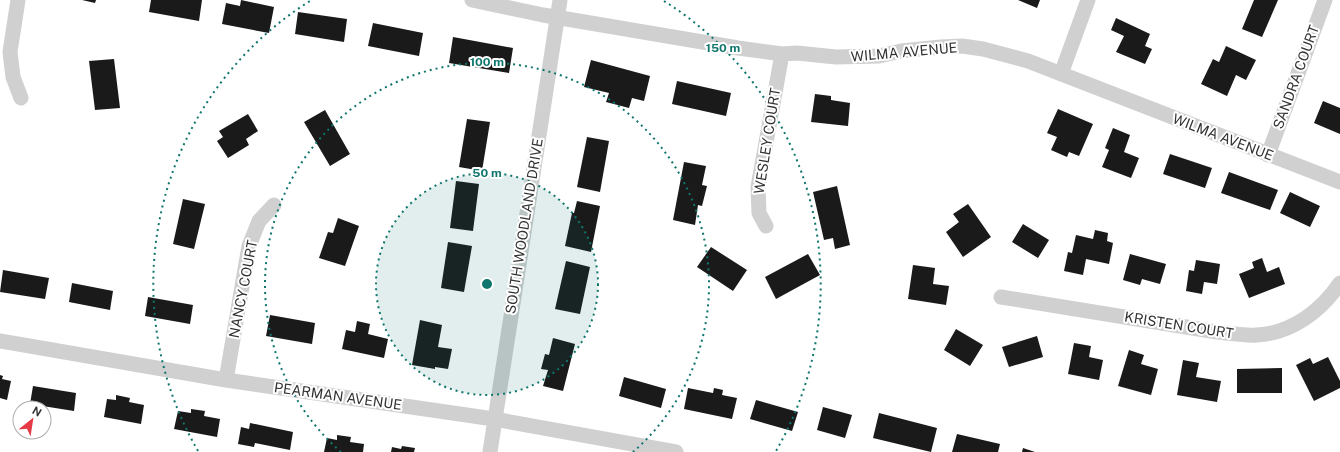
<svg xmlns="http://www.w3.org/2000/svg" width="1340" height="452" font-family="'Public Sans',sans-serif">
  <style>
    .building { fill: #1a1a1a }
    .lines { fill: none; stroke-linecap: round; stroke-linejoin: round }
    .street { stroke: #d0d0d0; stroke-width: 15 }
    .ring { fill: none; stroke: #0f766e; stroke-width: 2; stroke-dasharray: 2 4 }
    .labels { text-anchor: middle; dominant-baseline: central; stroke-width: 4; stroke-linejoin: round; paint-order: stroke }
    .street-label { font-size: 14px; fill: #333; stroke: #fff }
    .centre { fill: #0f766e; stroke: #fff; stroke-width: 2 }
    .ring-label { font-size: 12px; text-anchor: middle; font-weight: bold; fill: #0f766e; stroke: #fff; stroke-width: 4; stroke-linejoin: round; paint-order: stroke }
  </style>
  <rect width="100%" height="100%" fill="#fff"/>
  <!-- building -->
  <path class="building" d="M82 0H96L95 3Z
    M151 0H202L199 21 149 12Z
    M241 0 274 7 269 33 222 24 226 3 240 6Z
    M1018 0H1040L1037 8Z
    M1254 0H1278L1262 37 1242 29Z
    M298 12 347 19 344 42 295 34Z
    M1116 18 1150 34 1145 46 1152 49 1145 64 1116 52 1124 36 1111 30Z
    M373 23 423 33 419 56 368 46Z
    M453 37 513 48 509 73 449 63Z
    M1226 46 1256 60 1246 80 1236 75 1227 96 1201 84 1213 59 1219 62Z
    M114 59 120 108 95 110 89 61Z
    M591 60 650 76 644 101 632 98 629 108 606 102 609 93 584 87Z
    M677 81 731 93 726 116 672 104Z
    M815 94 831 96V100L850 103 848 126 811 122Z
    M1323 101 1340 108V134L1314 123Z
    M1058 109 1093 124 1079 156 1069 152 1067 157 1051 150 1057 137 1047 133Z
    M325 110 350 154 330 166 304 122Z
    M248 114 258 131 246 139 249 145 228 158 217 141 223 137 219 131Z
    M467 119 490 122 482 171 459 167Z
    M1113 128 1130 135 1124 152 1139 158 1131 178 1102 167 1109 150 1105 148Z
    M587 137 609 141 600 192 577 187Z
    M1170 154 1212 168 1205 188 1163 174Z
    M684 162 706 166 702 185 707 186 702 206 698 205 695 225 673 220Z
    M1229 172 1278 190 1270 210 1221 193Z
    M456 181 479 184 473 231 450 228Z
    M837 186 850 245 835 249 833 238 824 240 813 192Z
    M1290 192 1320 206 1310 227 1280 213Z
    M183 199 205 204 194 249 173 244Z
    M577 201 600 206 591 252 565 246 572 213H574Z
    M968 204 991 237 963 257 946 232 959 222 953 214Z
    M338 218 359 226 345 266 319 258 328 232 333 233Z
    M1023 224 1049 240 1038 258 1012 242Z
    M1095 230 1108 233 1107 241 1113 243 1109 264 1086 259 1083 275 1064 271 1068 252 1072 253 1076 235 1093 239Z
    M448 242 472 246 464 292 441 288Z
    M711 247 747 270 733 291 697 267Z
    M808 254 820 275 776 299 765 277Z
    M1130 254 1166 264 1160 284 1142 279 1140 285 1123 280Z
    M1262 258 1267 272 1279 267 1285 284 1249 298 1239 274 1254 268 1252 262Z
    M1196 260 1220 264 1217 284 1204 282 1202 294 1186 291 1189 270 1194 271Z
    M566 261 590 267 580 314 555 309Z
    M913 265 935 268 933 284 949 286 946 305 908 299Z
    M3 270 49 278 45 299 0 292Z
    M72 283 113 291 110 310 69 302Z
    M148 297 193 305 190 324 145 316Z
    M270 315 315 323 312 344 266 336Z
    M420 320 442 325 438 347 452 349 448 369 435 367V369L412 365Z
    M357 321 370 324 368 334 388 339 384 358 342 349 346 330 355 332Z
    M956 329 983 345 970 366 944 350Z
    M1037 336 1043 357 1009 367 1002 347Z
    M553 338 575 344 563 391 543 386 548 370 541 369 545 354 549 355Z
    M1074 343 1091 346 1089 357 1103 360 1099 380 1068 374Z
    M1129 350 1144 355 1141 364 1158 369 1151 395 1118 386Z
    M1328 357 1340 381V388L1314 401 1296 365 1310 358 1313 364Z
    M1183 360 1199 363 1196 377 1221 381 1217 402 1177 395Z
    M1282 368V393H1237V369Z
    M0 375 3 376 2 379 11 381 7 400 0 398Z
    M624 377 666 389 661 408 619 396Z
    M33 386 76 393 74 411 30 404Z
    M688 388 713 393 714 388 723 390 722 395 737 398 732 419 684 409Z
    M116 395 130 398 129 402 144 405 141 424 104 417 107 399 116 400Z
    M756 400 798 412 792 431 750 419Z
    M823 407 852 415 845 438 817 430Z
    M191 409 205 411 204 416 220 419 217 437 174 429 178 411 191 413Z
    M879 413 937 428 931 452 873 438Z
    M250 423 293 432 290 450 255 443 254 447 238 444 241 427 249 429Z
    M957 434 1000 444 998 452H952Z
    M337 435 351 437 350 442 364 444 363 452H324L327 438 337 440Z
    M402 446 415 448 414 452H391L392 447 401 449Z
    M1023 448 1035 452H1022Z"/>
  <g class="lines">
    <!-- street -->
    <path class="street" d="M18 0 10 52 13 77 21 98
      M472 0 543 15 738 48 782 54 797 53 836 57 879 56 901 51 941 47 962 46 983 49 1028 61 1340 182
      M1061 74 1088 0
      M1268 155 1325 0
      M766 226 759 213 758 187 782 54
      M1001 297 1217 332C1230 333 1244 336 1257 335 1292 333 1321 311 1340 283
      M0 341 226 380 494 419 676 452
      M226 380 249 246 259 221 274 205
      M490 452 560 0"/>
  </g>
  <!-- distance rings -->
  <circle cx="487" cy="284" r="111" fill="#0f766e" fill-opacity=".12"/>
  <g class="ring">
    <circle cx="487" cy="284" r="111"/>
    <path d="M341 452A222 222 0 1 1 633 452"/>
    <path d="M198 451A334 334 0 0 1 310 1M664 1A334 334 0 0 1 776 451"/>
  </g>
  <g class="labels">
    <!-- street labels -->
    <g class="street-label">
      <text transform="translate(904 52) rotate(-5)">WILMA AVENUE</text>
      <text transform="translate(1296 77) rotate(-70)">SANDRA COURT</text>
      <text transform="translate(1223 137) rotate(21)">WILMA AVENUE</text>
      <text transform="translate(767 141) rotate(-81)">WESLEY COURT</text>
      <text transform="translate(524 226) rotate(-81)">SOUTH WOODLAND DRIVE</text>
      <text transform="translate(243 289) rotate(-79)">NANCY COURT</text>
      <text transform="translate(1179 325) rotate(9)">KRISTEN COURT</text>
      <text transform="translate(338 396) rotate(8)">PEARMAN AVENUE</text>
    </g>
  </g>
  <circle cx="487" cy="284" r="6" class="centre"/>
  <g class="ring-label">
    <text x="723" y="52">150 m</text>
    <text x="487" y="66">100 m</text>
    <text x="487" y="177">50 m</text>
  </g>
  <!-- north arrow -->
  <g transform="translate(32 420) rotate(30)"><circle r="19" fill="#ffffff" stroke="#adadad"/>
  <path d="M0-3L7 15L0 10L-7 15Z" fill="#e63946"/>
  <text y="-6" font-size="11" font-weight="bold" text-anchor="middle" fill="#333333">N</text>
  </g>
</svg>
